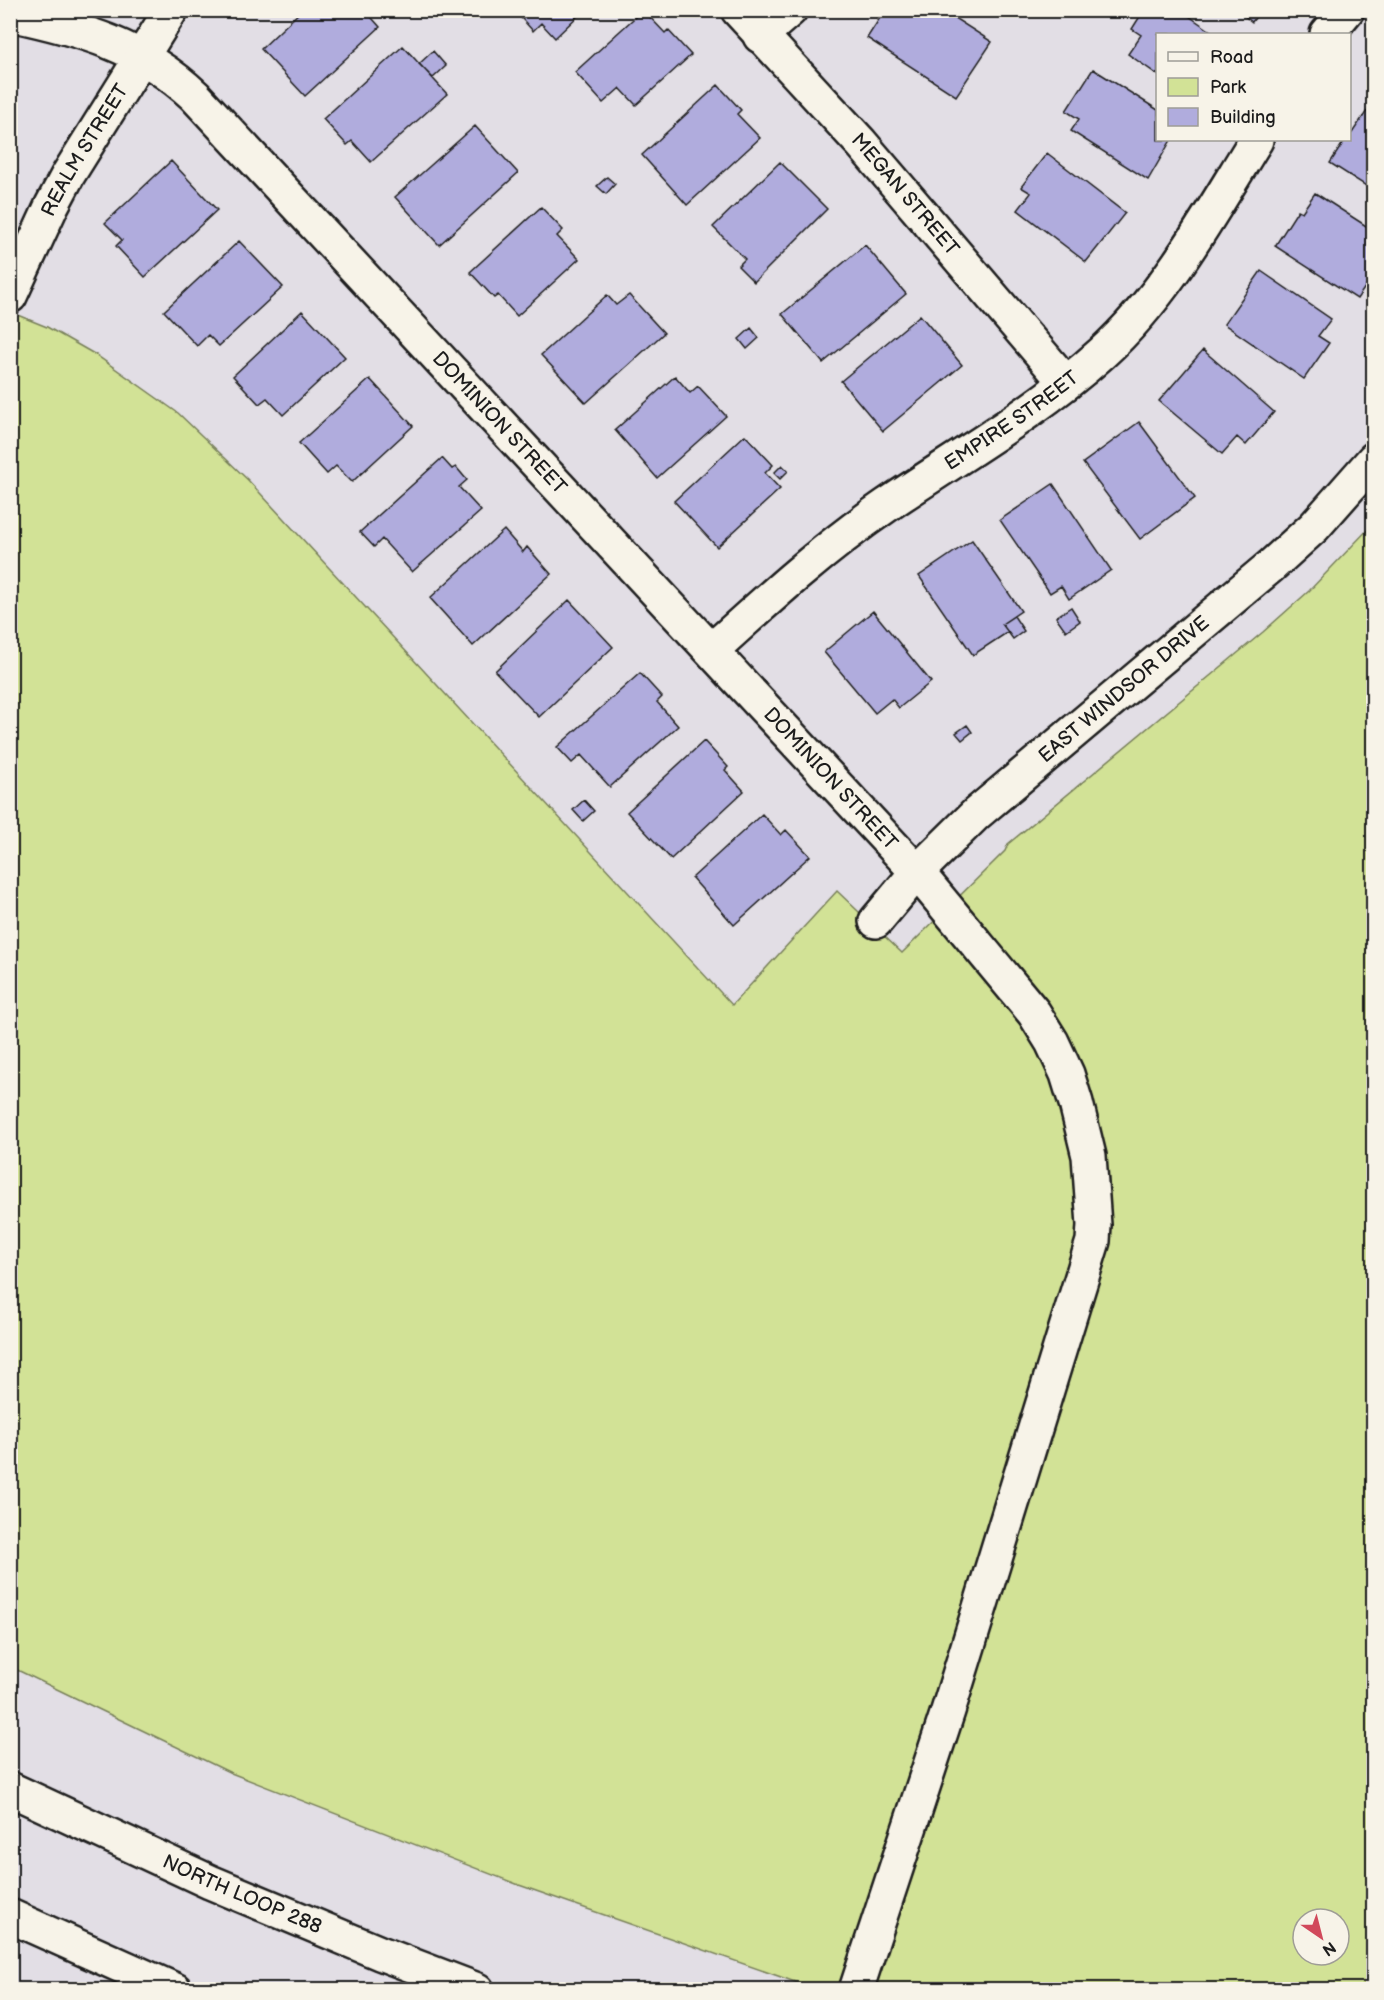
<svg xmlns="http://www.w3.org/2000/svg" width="1384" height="2000" font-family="'Balsamiq Sans',sans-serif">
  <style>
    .green { fill: #d2e296; stroke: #777f59; stroke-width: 1.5; fill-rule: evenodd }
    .building { fill: #b0acdd; stroke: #1c1c1c; stroke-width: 1.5 }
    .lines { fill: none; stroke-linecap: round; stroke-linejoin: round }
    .minor-casing { stroke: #1c1c1c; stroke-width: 38 }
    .highway-casing { stroke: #1c1c1c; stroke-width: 38 }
    .minor { stroke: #f7f3e8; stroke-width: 33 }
    .highway { stroke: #f7f3e8; stroke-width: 33 }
    .labels { text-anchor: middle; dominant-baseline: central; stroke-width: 5; stroke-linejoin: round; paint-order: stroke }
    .street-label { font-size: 20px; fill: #1c1c1c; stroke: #f7f3e8 }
  </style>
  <rect width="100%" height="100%" fill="#e2dee5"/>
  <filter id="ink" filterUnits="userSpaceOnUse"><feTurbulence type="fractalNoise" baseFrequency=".0167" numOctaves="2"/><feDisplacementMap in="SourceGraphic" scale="12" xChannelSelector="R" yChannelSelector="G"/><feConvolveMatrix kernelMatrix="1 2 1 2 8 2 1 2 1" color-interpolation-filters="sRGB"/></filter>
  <g filter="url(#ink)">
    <!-- green -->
    <path class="green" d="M10 312 47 327 96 355 178 413 248 480 732 1005 837 891 902 953 1005 851 1008 844 1263 632 1309 591 1373 524V1989H815L519 1885 231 1773 11 1667ZM1303 1919H1339V1955H1303Z"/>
    <!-- building -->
    <path class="building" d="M302 10H365L380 27 305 96 261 49Z
      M514 10H584L555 38 541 23 533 31Z
      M643 10 665 33 668 30 691 55 636 105 620 88 603 103 575 72Z
      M885 10H942L992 42 956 96 867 38Z
      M994 10H1009L1005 17Z
      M1144 10H1180L1215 34H1158V75L1128 54 1141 35 1132 29Z
      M1237 10H1261L1252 22Z
      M403 46 447 94 371 162 352 141 347 145 323 119Z
      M433 51 446 66 433 78 419 64Z
      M1093 69 1158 110V140H1171L1148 180 1071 131 1079 119 1066 111Z
      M718 85 741 110 737 114 760 138 687 205 642 155Z
      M1369 108 1374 111V191L1330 163 1345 140H1350V133H1352Z
      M475 126 518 173 439 245 395 197Z
      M1047 153 1125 213 1086 262 1018 210 1031 193 1021 187Z
      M171 161 217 210 145 277 116 246 122 240 105 223Z
      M780 162 827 209 754 282 738 266 745 259 713 227Z
      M607 177 615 184 606 194 597 186Z
      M1315 193 1374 231V274L1357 299 1275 246 1298 210 1302 212Z
      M541 207 563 230 557 236 579 259 517 316 498 295 494 298 470 272Z
      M239 241 283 287 219 346 208 335 197 346 164 311Z
      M865 245 906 294 823 363 782 314Z
      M1261 271 1331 319 1318 336 1329 343 1304 379 1224 324Z
      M607 295 616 305 629 295 664 333 586 403 541 355Z
      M302 311 345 357 283 415 267 398 259 404 233 376Z
      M920 315 962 365 883 431 841 381Z
      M751 328 759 338 747 349 739 339Z
      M1203 350 1274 412 1246 445 1237 437 1222 454 1159 401Z
      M675 376 690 393 698 386 726 416 657 478 615 430Z
      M370 379 413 426 352 482 336 466 327 474 299 443Z
      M1139 422 1195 498 1140 539 1083 463Z
      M745 435 773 465 765 473 780 489 717 547 674 501Z
      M442 458 452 469 456 467 467 480 459 487 481 511 412 572 382 539 374 547 360 532Z
      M782 465 788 471 780 479 774 473Z
      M1053 484 1111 570 1069 599 1061 586 1050 593 1000 520Z
      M504 530 523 552 527 547 551 574 473 646 430 598Z
      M972 540 1021 611 1002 624 1008 632 973 655 919 576Z
      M569 600 613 647 539 717 495 671Z
      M1071 607 1080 621 1066 631 1056 617Z
      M873 611 931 682 899 708 892 699 875 713 824 652Z
      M1014 616 1024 631 1013 639 1002 624Z
      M640 673 662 697 657 702 678 726 610 787 581 755 572 763 557 747Z
      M967 725 972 732 962 740 956 733Z
      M704 741 728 767 725 770 744 791 671 859 627 812Z
      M584 800 594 811 583 821 573 810Z
      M762 814 781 835 786 830 810 856 734 925 692 878Z"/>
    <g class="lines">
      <!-- minor casing -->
      <g class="minor-casing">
        <g id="minor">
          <path id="s1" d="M738 10 861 143 1066 383"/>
          <path id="s2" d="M10 14C81 29 142 46 195 96L917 872 1034 1013 1052 1042 1067 1074 1076 1103 1089 1156 1094 1225 1093 1241 948 1711 856 1990"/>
          <path d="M1327 34 1347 10"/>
          <path d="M760 36 790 10"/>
          <path id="s3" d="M10 296 52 205 68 175 171 10"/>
          <path id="s4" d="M712 650C768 599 824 548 887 505 959 456 1037 412 1102 353 1167 294 1210 214 1256 140"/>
          <path id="s5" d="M876 921 917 872 976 814 1271 566 1314 527 1374 459"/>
        </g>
      </g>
      <!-- highway casing -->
      <g class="highway-casing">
        <g id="highway">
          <path id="s6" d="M10 1789 210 1882 380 1953 477 1990"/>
          <path d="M10 1916 175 1990"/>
        </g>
      </g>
      <!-- minor -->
      <use href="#minor" class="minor"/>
      <!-- highway -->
      <use href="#highway" class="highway"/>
    </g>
  </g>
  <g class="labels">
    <!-- street labels -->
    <g class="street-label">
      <text stroke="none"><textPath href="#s3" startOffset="164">REALM STREET</textPath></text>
      <text stroke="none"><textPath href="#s1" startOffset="249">MEGAN STREET</textPath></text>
      <text stroke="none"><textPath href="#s4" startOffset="378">EMPIRE STREET</textPath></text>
      <text stroke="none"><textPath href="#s2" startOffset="652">DOMINION STREET</textPath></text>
      <text stroke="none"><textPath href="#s5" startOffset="340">EAST WINDSOR DRIVE</textPath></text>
      <text stroke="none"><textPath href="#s2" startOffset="1138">DOMINION STREET</textPath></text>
      <text stroke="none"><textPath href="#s6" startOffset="255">NORTH LOOP 288</textPath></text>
    </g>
  </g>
  <!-- margin -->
  <rect width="1384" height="2000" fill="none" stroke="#f7f3e8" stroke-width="36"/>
  <rect x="18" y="18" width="1348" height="1964" fill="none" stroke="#1c1c1c" stroke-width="2" filter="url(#ink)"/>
  <!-- legend -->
  <rect x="1156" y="33" width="195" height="108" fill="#f7f3e8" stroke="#9f9d96" stroke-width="1.5"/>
  <rect x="1168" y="52" width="30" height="9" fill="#f7f3e8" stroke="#9f9d96" stroke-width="1.5"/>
  <text x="1210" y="63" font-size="18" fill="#1c1c1c">Road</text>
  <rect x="1168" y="78" width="30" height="18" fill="#d2e296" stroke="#9f9d96" stroke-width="1.5"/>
  <text x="1210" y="93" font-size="18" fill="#1c1c1c">Park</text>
  <rect x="1168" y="108" width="30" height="18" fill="#b0acdd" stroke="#9f9d96" stroke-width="1.5"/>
  <text x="1210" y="123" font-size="18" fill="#1c1c1c">Building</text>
  <!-- north arrow -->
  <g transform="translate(1321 1937) rotate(145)"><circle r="28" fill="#f7f3e8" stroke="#9f9d96" stroke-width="1.5"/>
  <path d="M0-4.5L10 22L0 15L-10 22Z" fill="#d1495b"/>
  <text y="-9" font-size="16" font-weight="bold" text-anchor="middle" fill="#1c1c1c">N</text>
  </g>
</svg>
